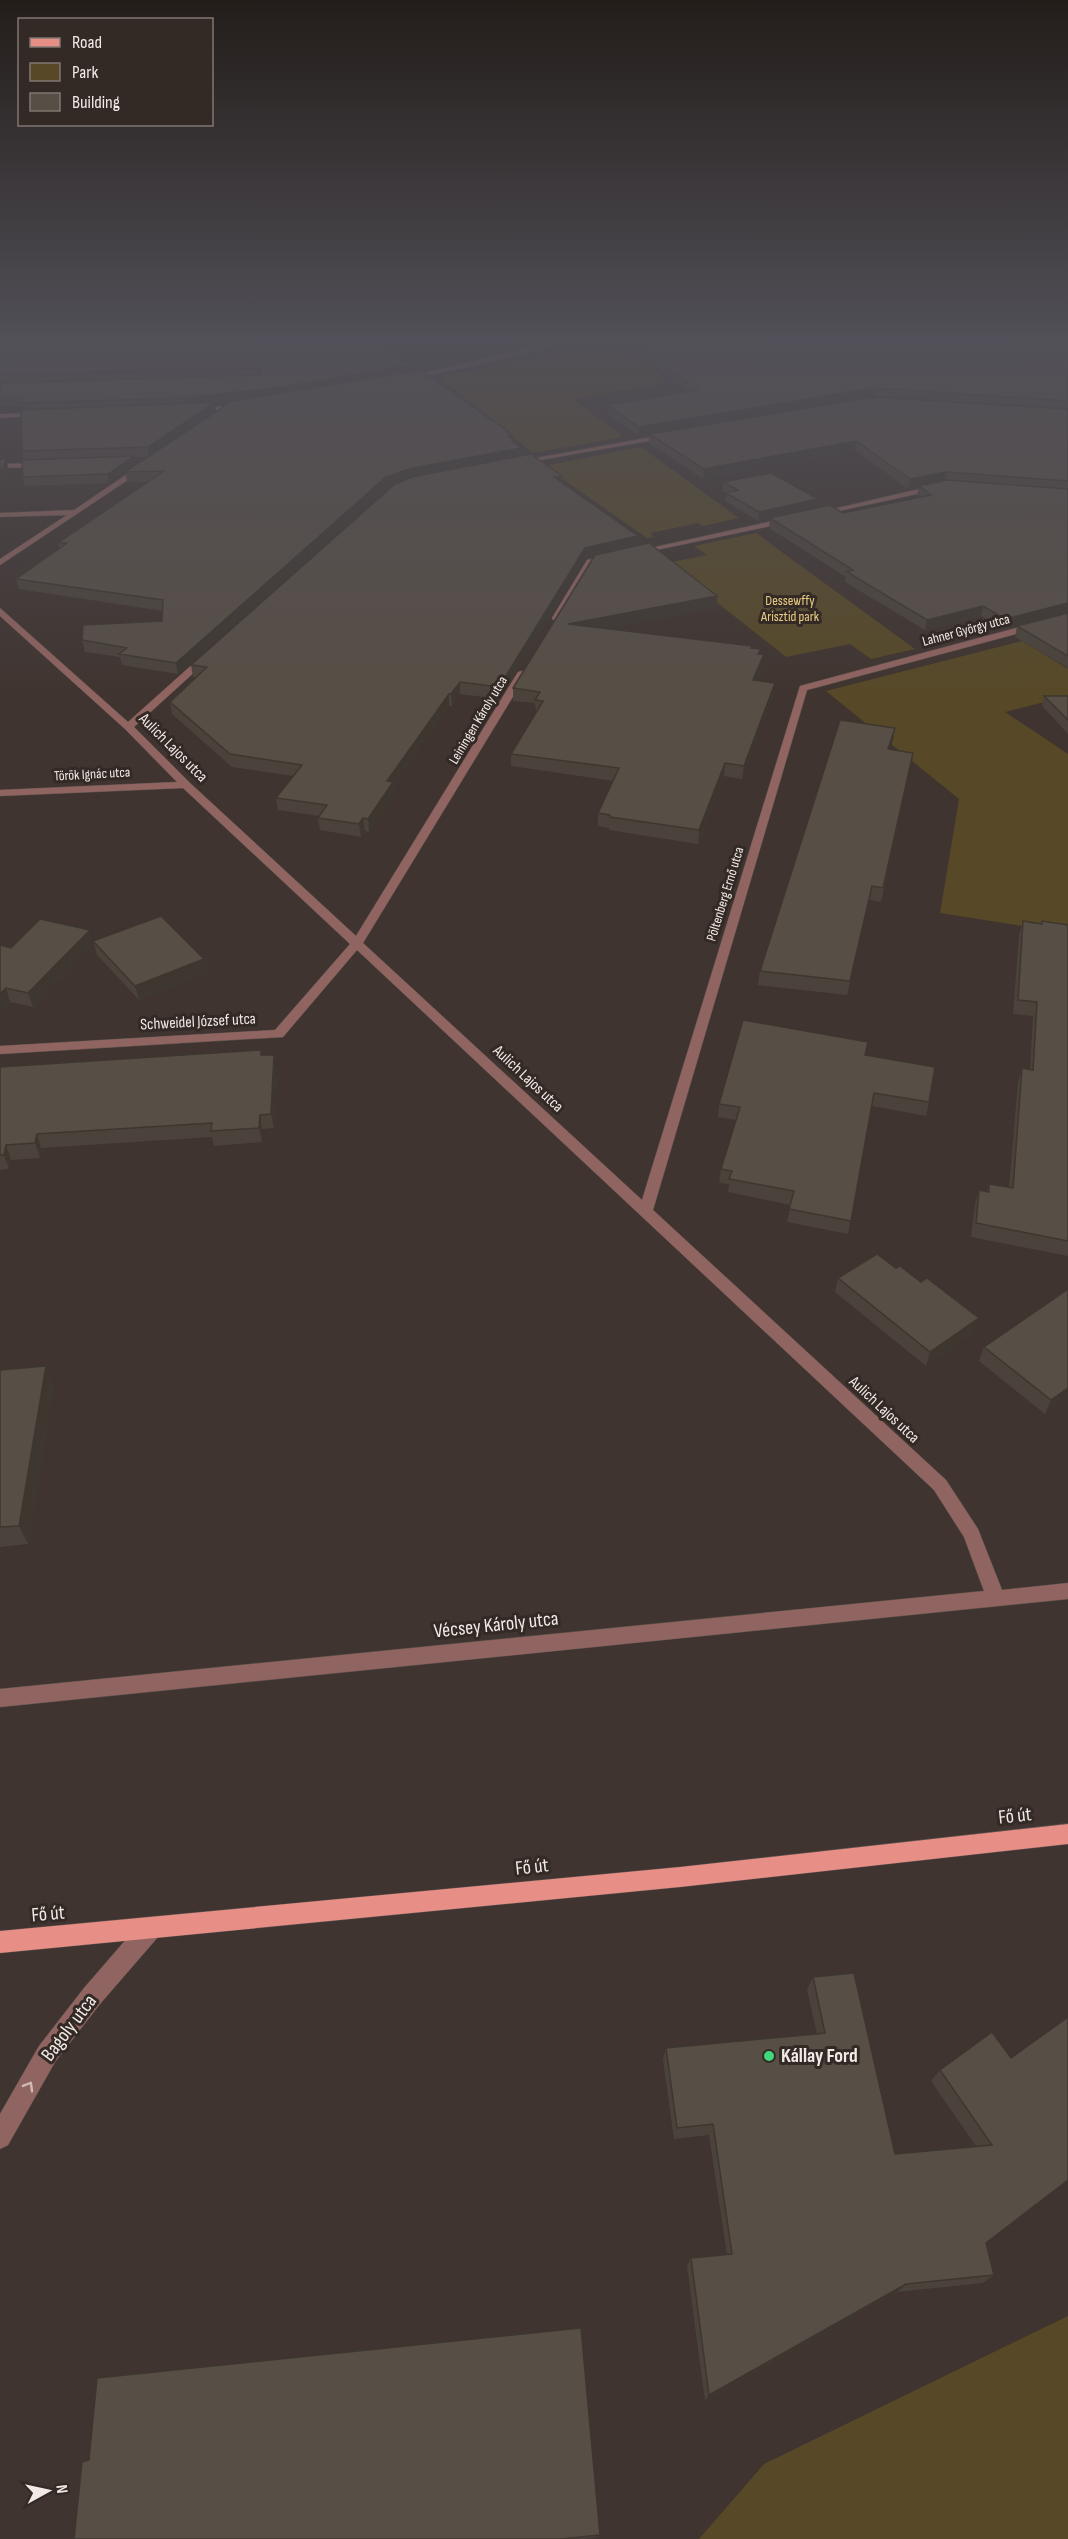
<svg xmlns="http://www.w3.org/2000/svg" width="1068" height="2539" font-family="'Sofia Sans Condensed',sans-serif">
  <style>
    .green { fill: #574927 }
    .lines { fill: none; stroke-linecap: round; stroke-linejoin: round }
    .street-casing { stroke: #5b514c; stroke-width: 1 }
    .primary-casing { stroke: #5b514c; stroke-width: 1 }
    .street { fill: #906460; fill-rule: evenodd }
    .primary { fill: #e78f87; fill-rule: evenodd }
    .wall { fill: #4b433b; fill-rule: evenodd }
    .shaded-wall { fill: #3d3730 }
    .building { fill: #574e45; stroke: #3d3730; stroke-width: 1.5 }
    .oneway { stroke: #cfbbb7 }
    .poi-dot { fill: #41d77c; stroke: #342a25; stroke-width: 2 }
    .labels { text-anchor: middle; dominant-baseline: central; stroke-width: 6; stroke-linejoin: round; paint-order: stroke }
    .far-park-label { font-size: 14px; fill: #ebce84; stroke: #342a25 }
    .far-street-label { font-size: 14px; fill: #f1eae6; stroke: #342a25 }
    .street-label { font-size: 16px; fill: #f1eae6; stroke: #342a25 }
    .near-street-label { font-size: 20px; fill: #f1eae6; stroke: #342a25 }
    .near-poi-label { font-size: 20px; font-weight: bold; fill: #f1eae6; stroke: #342a25; text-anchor: start }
  </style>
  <rect width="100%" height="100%" fill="#3f342f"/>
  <!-- green -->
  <path class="green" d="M618 344 669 382 573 399 623 437 533 453 443 380 442 376Z
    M641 447 739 518 703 526 698 523 650 533 654 537 647 538 544 466Z
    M756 533 915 649 871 659 850 644 786 657 667 563 707 555 694 546Z
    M1022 641 1068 669V696L1005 712 1068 754V933L940 913 959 799 826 691Z
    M1068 2316V2539H699L764 2464Z"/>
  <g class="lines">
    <!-- street casing -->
    <g class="street-casing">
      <path id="street" d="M551 343H560L483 364 405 380 402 378Z
        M243 404 245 407 195 412 192 410Z
        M0 414 42 413 45 415 0 418Z
        M669 434 671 437 518 464 514 462Z
        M45 463 42 467 0 468V464Z
        M139 466 146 468 0 565V559L67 515 0 517V513L74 510Z
        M937 485 940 489 816 516 812 514Z
        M787 518 791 520 790 522 637 554 633 552Z
        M608 556 612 558 611 560 593 564 559 620H553L552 618 587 560Z
        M0 608 128 722 204 654H210V658L134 727 190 783 356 936 518 672 526 670 528 672 363 943 642 1200 800 686 1068 614V620L807 690 653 1210 946 1480 978 1529 1002 1590 1068 1583V1599L0 1707V1689L984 1591 964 1537 934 1490 357 950 283 1037 0 1054V1046L275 1030 350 944 183 788 0 796V790L177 782 125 729 0 616Z
        M150 1918 158 1921 161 1929 158 1937 100 2004 55 2062 8 2145 0 2149V2114L39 2046 84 1988 142 1921Z"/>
    </g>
    <!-- primary casing -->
    <g class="primary-casing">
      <path id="primary" d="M1068 1824V1844L680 1887 0 1953V1931L680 1867Z"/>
    </g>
    <!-- street -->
    <use href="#street" class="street"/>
    <!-- primary -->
    <use href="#primary" class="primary"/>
  </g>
  <!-- wall -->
  <path class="wall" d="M0 343H377L411 371 509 432V433L512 438 515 441V444L521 456 562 483 638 545 717 596 716 608 607 628 752 648 760 654 762 667 757 681 775 683 773 695 742 779 724 776 698 844 609 830V828L598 826V813L614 781 511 766V754L536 712 535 703 513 701V688L593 557 585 559 499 699 460 694 452 706H449L393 785 394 794 369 832 365 831 361 837 320 830 318 818 319 816 278 810 276 798 293 776 232 767 172 714 170 702 196 677H193L191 665 395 484 387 487 178 674 122 665 120 657 85 652 82 640 162 621 163 611 19 589 16 579 59 548 58 543 148 482H127L125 472 109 483 25 486 23 477 24 460 22 451 23 410 22 406H0ZM227 402 222 408 169 443 216 411 215 403ZM134 457H149L135 466Z
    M469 343H523L505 350Z
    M625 343H1068V613L1003 629 981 616 925 630 845 582 846 577 769 528 770 518 758 521 725 501 726 493 723 491V482L818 499 817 508 843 513 920 497 917 495 919 486 908 489 855 450 703 479 649 443V434L639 436 607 414V405L688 392Z
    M1068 613V668L1015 637 1017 626Z
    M1044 696H1068V734L1042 706Z
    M895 728 890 749 913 753 881 902 869 900 847 995 758 985 760 971Z
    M1023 921 1041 924 1042 921 1068 925V1256L971 1237 975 1204 979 1190 987 1191 989 1184 1009 1187 1018 1082 1022 1068 1030 1069 1033 1016 1013 1014 1019 935Z
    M93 941 204 959 207 973 139 1000 97 955 94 944 33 1007 10 1002 0 1012V945L11 948Z
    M261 1050 262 1055 276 1069 274 1128 262 1129V1142L214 1146 212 1137 41 1148 40 1158 11 1160 9 1169 0 1170V1067Z
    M865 1055 929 1102 926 1116 872 1106 848 1234 787 1222 791 1205 728 1192 729 1184 719 1183 721 1169 736 1120 718 1117 719 1104Z
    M896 1268 921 1282 974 1332 926 1366 835 1292 838 1278Z
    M1068 1289V1397L1045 1414 979 1361 984 1347Z
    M46 1366 53 1386 28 1544 0 1547V1370Z
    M813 1977 895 2154 976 2146 931 2081 940 2070 1011 2058 986 2243 994 2275 983 2283 897 2292 705 2401 687 2266 691 2258 727 2254 709 2135 674 2139 663 2060 666 2048 817 2034 807 1990Z
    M600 2535 598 2537 580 2539H74Z"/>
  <!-- shaded-wall -->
  <path class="shaded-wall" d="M505 343H523L505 350Z
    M410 365 411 373 284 395 215 403 216 411 149 457 148 447 185 407 183 398Z
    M875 388 874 397 639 436V427Z
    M512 441H515V449L521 448 522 458 410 479 387 487 178 674 176 663 386 477 409 469Z
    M856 441 855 450 703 479 704 469Z
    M134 456 135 466 109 483 108 474Z
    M6 459 9 470 0 491V474Z
    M947 472 945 481 908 489 910 479Z
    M562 476V486L554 477Z
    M818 499 817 508 758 521 759 512Z
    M638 536V547L585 559 499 699V687L585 548Z
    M717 596 716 608 568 636V624Z
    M1068 603V613L1003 629 1005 619Z
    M983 606 981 616 925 630 927 620Z
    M764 654 762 667 752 693 753 680Z
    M460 682V694L452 706 451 694Z
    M775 683 773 695 742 779 744 766Z
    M449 694V706L393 785 394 794 369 832 368 819 387 781Z
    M895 728 893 740 886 762 888 749Z
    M725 763 724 776 698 844 699 830Z
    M363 818 365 831 361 837 359 824Z
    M90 930 94 944 33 1007 28 993Z
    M204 959 207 973 139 1000 135 986Z
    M6 988 10 1002 0 1012V994Z
    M274 1055 276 1069 274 1128 271 1114Z
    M260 1115 262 1129V1142L259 1128Z
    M37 1134 41 1148 40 1158 35 1143Z
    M6 1145 11 1160 9 1169 4 1155Z
    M979 1318 974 1332 926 1366 930 1352Z
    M46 1366 53 1386 28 1544 19 1526Z
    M1068 1388V1397L1045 1414 1051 1400Z
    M906 2284 897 2292 705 2401 709 2395Z"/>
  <!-- building -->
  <path class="building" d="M116 343H377L410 365 283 387 183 398 21 403V398H0V383L259 375 262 368 0 374V346Z
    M635 343H1068V401L875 388 639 427 607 405 698 390Z
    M420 370 509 432H507L512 435 508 436 515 441H512L521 448 409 469 386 477 176 663 119 654 127 648 82 640 83 625 162 621 163 600 16 579 67 543H58L164 471 125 472 222 408 227 402Z
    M875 397 1068 409V481L947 472 910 479 856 441 704 469 649 434Z
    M215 402 148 447 22 451 21 410Z
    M531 454 562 476 554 477 638 536 585 548 499 687 460 682 451 694H449L387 781 393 782 368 819 363 818 359 824 318 818 327 805 276 798 302 765 230 754 170 702 207 667 191 665 395 484 412 477Z
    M134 456 108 474 23 477 22 460Z
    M0 459H6L0 474Z
    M771 473 818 499 759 512 726 493 738 490 723 482Z
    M947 480 1068 489V603L1005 619 983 606 927 620 847 572 853 570 770 518 830 505 843 513 931 495 919 486Z
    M649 543 717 596 568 624 752 646 751 648 761 649 758 654H764L753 680 775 683 744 766 725 763 699 830 610 817V815L598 813 619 768 511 754 543 701 535 700 540 692 513 688 595 555Z
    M1068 613V656L1017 626Z
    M1044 696H1068V720Z
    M840 720 895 728 888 749 913 753 883 888 872 886 850 981 760 971Z
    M161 916 204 959 135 986 93 941Z
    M40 919 90 930 28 993 6 988 0 994V945L11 948Z
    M1023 921 1042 924V921L1068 925V1241L976 1223 979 1190 989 1192V1184L1013 1188 1022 1068 1033 1070 1037 1002 1018 1000Z
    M743 1020 868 1042 865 1055 935 1067 929 1102 874 1093 851 1221 789 1209 794 1191 729 1179 732 1171 721 1169 740 1107 719 1104Z
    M261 1050V1055H274L271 1114 260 1115 259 1128 211 1131 212 1123 37 1134 35 1143 6 1145 4 1155H0V1067Z
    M877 1254 896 1268 900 1266 921 1282 927 1278 979 1318 930 1352 838 1278Z
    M1068 1289V1388L1051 1400 984 1347Z
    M46 1366 19 1526 0 1527V1370Z
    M854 1973 895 2154 992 2145 940 2070 992 2032 1011 2058 1068 2017V2180L986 2243 994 2275 906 2284 709 2395 691 2258 732 2254 713 2124 677 2128 666 2048 825 2033 813 1977Z
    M581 2328 600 2535 561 2539H74L82 2462 89 2460 97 2378Z"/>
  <!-- one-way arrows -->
  <defs><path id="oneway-chevron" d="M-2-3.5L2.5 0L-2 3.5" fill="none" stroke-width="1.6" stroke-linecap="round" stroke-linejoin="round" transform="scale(1.5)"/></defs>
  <use class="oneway" href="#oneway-chevron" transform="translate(29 2086) rotate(-60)"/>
  <!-- sky -->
  <linearGradient id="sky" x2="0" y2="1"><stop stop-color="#231d1a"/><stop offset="0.49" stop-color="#525058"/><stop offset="1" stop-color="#525058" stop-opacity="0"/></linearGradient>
  <rect width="1068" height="698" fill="url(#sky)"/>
  <!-- markers -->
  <circle class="poi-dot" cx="769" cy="2056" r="6"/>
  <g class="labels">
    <!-- far-park labels -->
    <g class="far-park-label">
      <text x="790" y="600">Dessewffy<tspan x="790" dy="16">Arisztid park</tspan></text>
    </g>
    <!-- far-street labels -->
    <g class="far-street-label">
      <text transform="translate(966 630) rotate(-15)">Lahner György utca</text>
      <text transform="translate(478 720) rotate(-59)">Leiningen Károly utca</text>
      <text transform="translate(92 774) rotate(-3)">Török Ignác utca</text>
      <text transform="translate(725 894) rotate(-73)">Pöltenberg Ernő utca</text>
    </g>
    <!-- street labels -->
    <g class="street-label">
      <text transform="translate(173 748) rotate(45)">Aulich Lajos utca</text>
      <text transform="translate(198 1022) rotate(-3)">Schweidel József utca</text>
      <text transform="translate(528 1079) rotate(43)">Aulich Lajos utca</text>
      <text transform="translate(884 1410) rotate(43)">Aulich Lajos utca</text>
    </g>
    <!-- near-street labels -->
    <g class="near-street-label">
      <text transform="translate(496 1625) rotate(-6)">Vécsey Károly utca</text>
      <text transform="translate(1015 1816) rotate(-6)">Fő út</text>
      <text transform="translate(532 1867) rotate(-6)">Fő út</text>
      <text transform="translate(48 1914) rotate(-5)">Fő út</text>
      <text transform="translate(69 2028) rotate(-53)">Bagoly utca</text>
    </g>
    <!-- near-poi labels -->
    <g class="near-poi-label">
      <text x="781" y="2056">Kállay Ford</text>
    </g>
  </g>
  <!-- legend -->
  <rect x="18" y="18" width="195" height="108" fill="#342a25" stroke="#807772" stroke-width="1.5"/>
  <rect x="30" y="38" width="30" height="9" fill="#e78f87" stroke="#807772" stroke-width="1.5"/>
  <text x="72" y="48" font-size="18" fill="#f1eae6">Road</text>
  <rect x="30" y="63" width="30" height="18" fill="#574927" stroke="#807772" stroke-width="1.5"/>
  <text x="72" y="78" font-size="18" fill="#f1eae6">Park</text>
  <rect x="30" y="93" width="30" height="18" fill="#574e45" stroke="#807772" stroke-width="1.5"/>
  <text x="72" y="108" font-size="18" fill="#f1eae6">Building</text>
  <!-- north arrow -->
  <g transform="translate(48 2491) rotate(82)" stroke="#342a25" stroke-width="4.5" paint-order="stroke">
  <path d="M0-4.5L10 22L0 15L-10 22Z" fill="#f1eae6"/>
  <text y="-9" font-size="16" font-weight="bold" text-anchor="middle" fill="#f1eae6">N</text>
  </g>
</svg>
